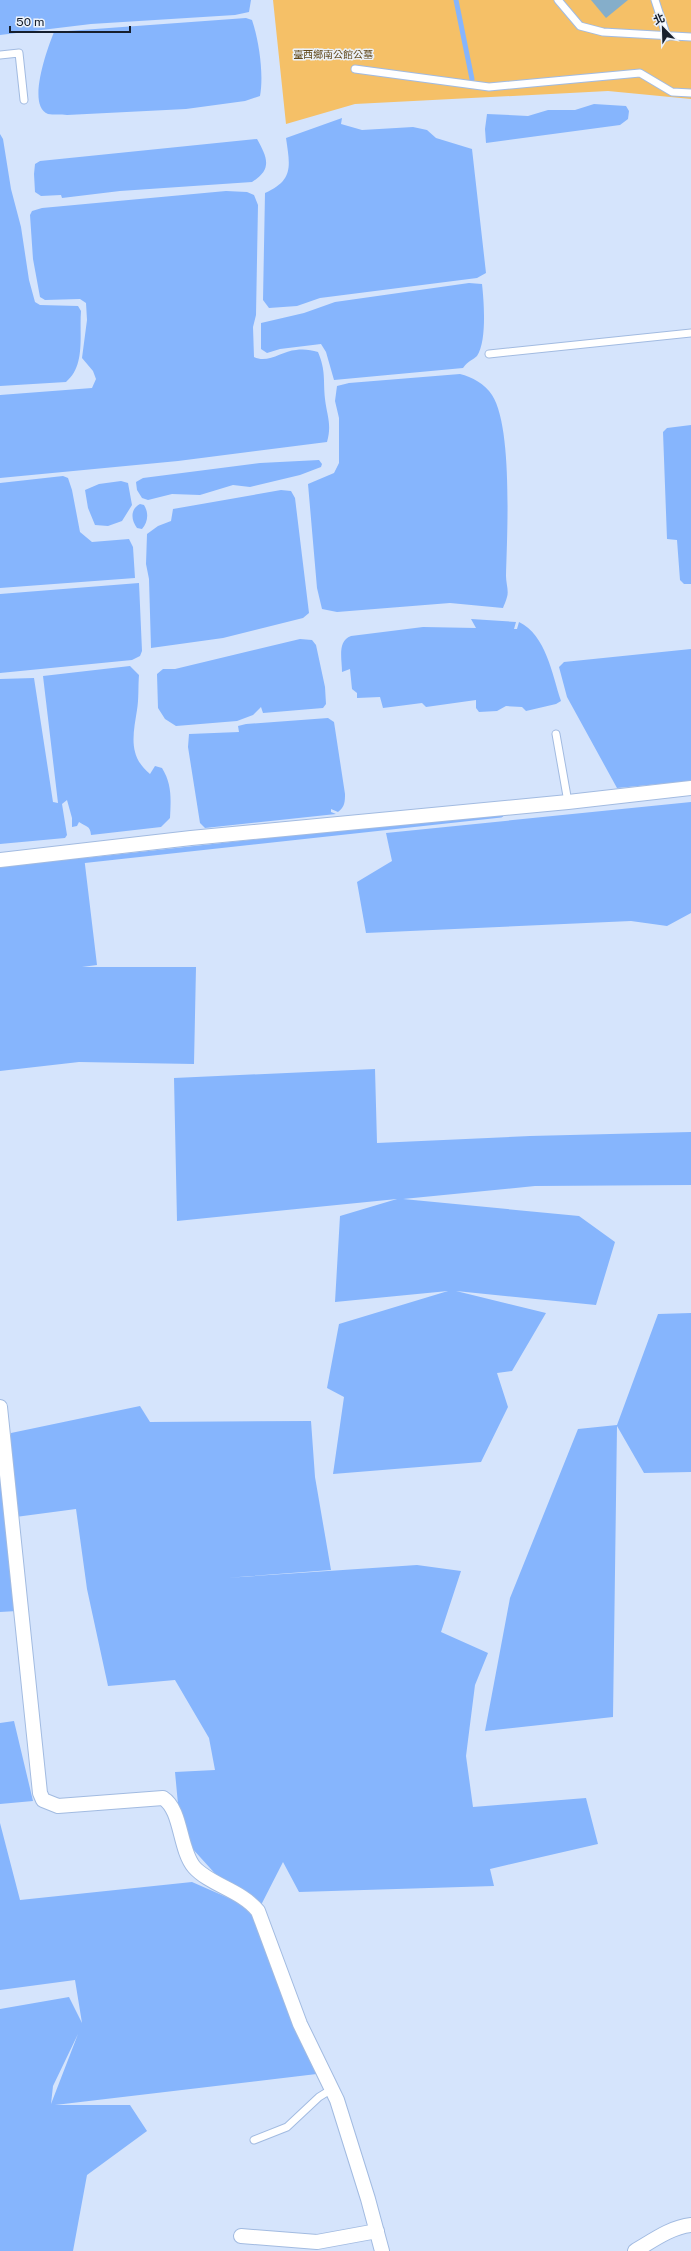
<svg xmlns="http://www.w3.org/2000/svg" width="691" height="2251" font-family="'Public Sans','Noto Sans TC',sans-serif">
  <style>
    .green { fill: #f5c067 }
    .water { fill: #86b5fd; fill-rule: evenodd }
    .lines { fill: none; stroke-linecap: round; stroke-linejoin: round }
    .stream { stroke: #86b5fd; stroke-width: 5 }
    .building { fill: #85aeca }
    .lane-casing { stroke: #a2bbe1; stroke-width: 9 }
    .street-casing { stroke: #a2bbe1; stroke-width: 16 }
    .lane { stroke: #fff; stroke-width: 7 }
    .street { stroke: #fff; stroke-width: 14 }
    .labels { text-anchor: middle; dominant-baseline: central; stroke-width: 3; stroke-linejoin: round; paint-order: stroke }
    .park-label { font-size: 10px; fill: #61481b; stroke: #ebf1f9 }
  </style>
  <rect width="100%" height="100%" fill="#d5e4fc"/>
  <!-- green -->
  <path class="green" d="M273 0H691V99L608 91 355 104 286 124Z"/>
  <!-- water -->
  <path class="water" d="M0 0H251L249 12 235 15 91 24 0 35Z
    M246 18 252 20C259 41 264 74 260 96L245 101 186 109 67 115C61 114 53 115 48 114 26 106 48 47 54 32Z
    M594 104 626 106 629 111 628 119 620 125 486 143 485 129 487 114 528 116 548 110H575Z
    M342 118 341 124 362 130 413 127 427 130 436 138 472 149 486 273 477 278 320 298 297 306 269 308 263 300 265 193C294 180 290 166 286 138Z
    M0 134 3 139 11 189 21 227 29 280 35 302 40 305 78 306 81 311C79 334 86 366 66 382L0 386Z
    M257 139C267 157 273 169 252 182L120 191 62 198 61 195 41 196 35 192 34 174 35 164 40 161Z
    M226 191 247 192 254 195 258 205 256 315 253 327 254 357C268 364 282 351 296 350 304 349 311 350 318 352 326 371 323 380 325 399 327 416 332 424 327 442L178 461 0 478V395L92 388 96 379 93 371 82 358 87 320 86 303 80 299 45 300 40 297 33 259 30 215 32 211 42 208Z
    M469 283 482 284C484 302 487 341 477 356 473 360 469 360 463 368L334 380 326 352 321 344 280 349 267 353 261 349V323L304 313 335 302Z
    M460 374C472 377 485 384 492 395 513 427 507 536 506 576 506 583 509 591 507 597 506 601 504 605 503 608L450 603 337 612 322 609 317 588 308 484 334 473 339 463V418L335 401 337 386 349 383Z
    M691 425V584H684L680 580 677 540 667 539 663 432 667 428Z
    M319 460 322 464 321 467 300 475 250 487 233 485 200 495 172 494 148 500 142 498 137 490 136 482 143 478 260 463Z
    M63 476 68 478 72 490 80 532 92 542 129 539 133 547 135 578 0 588V483Z
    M121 481 128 483 132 505 122 521 108 526 95 525 88 508 85 490 99 484Z
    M281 490 291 491 295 498 309 613 303 618 223 638 151 648 149 579 146 564 147 534 158 526 171 521 173 509Z
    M140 504 144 505C149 513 148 522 142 529L137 528C131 520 130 509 140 504Z
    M139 583 142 651 140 656 132 660 0 673V594Z
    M471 619 516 622 514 629H517L519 622C546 635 552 674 561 701L556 704 526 711 522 707 506 706 497 711 479 712 476 708V700L426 707 422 703 383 708 380 697 357 698V693L352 689 350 669 342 672C342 659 337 641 351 636L423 627 476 628Z
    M300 639 312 640 316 645 325 687 326 704 323 708 263 713 261 707 253 715 237 721 176 726 165 719 158 708 157 674 163 669H175Z
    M691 649V781L617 788 567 697 559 667 564 662Z
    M130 666 139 675C138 687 139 699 137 710 133 735 128 756 150 774L155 766 162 768C172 784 171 799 170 818L161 827 91 835C90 825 86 827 79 822L77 826 72 827V818L67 800 62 804 67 835 65 838 0 844V679L34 678 53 802 58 803 43 676Z
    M328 718 334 722 345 794C345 801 345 807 338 812L331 809V812L336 814 205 828 200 823 188 747 189 734 239 732 238 726 246 724Z
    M691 802V913L667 926 631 921 366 933 357 882 392 861 386 833Z
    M83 848 97 965 82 967H196L194 1064 79 1062 0 1071V858Z
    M375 1069 377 1143 530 1136 691 1132V1185L535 1186 403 1199 579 1216 615 1242 596 1305 456 1291 546 1313 512 1371 497 1373 508 1407 481 1462 333 1474 344 1397 327 1388 339 1324 448 1291 335 1302 340 1216 397 1199 177 1221 174 1078Z
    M691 1313V1472L644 1473 617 1426 613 1717 485 1731 510 1598 578 1429 617 1425 658 1314Z
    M140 1406 150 1422 311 1421 315 1477 331 1570 225 1578 417 1565 461 1571 441 1632 488 1653 475 1685 466 1756 473 1807 586 1798 598 1844 490 1869 494 1886 299 1892 283 1862 258 1911 325 2073 55 2105H130L147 2131 87 2175 73 2251H0V2009L69 1997 82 2023 75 1980 0 1990V1823L20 1900 192 1882 256 1910 229 1889 181 1836 175 1772 215 1770 209 1738 175 1680 108 1686 87 1589 76 1509 8 1518 17 1611 0 1612V1480L8 1515 11 1433ZM78 2034 51 2104 53 2086Z
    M14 1721 33 1801 0 1804V1723Z"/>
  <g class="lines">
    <!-- stream -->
    <path class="stream" d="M456 0 472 79
      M80 861 501 815"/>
  </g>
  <!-- building -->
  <path class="building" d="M591 0H628L606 18Z"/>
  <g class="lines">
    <!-- lane casing -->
    <g class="lane-casing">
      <path id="lane" d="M558 0 580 26 603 32 691 37
        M655 0 667 37
        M0 55 19 53 24 100
        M355 69 489 87 640 73 672 92 691 93
        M489 354 691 333
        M556 734 568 802
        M254 2140 287 2127 319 2097 332 2089"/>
    </g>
    <!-- street casing -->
    <g class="street-casing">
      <path id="street" d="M0 860 191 838 568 802 691 788
        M0 1407 40 1793 43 1800 58 1806 163 1798C182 1810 179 1849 194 1867 210 1885 241 1890 258 1911L300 2024 337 2100 368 2199 382 2251
        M241 2236 317 2242 377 2231
        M635 2251C652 2241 671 2227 691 2225"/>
    </g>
    <!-- lane -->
    <use href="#lane" class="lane"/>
    <!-- street -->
    <use href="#street" class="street"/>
  </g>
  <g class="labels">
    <!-- park labels -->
    <g class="park-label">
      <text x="333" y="54">臺西鄉南公館公墓</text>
    </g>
  </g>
  <!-- north arrow -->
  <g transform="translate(663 28) rotate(337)" stroke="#ebf1f9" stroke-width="3" paint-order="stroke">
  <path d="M0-3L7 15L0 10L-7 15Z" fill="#161f2d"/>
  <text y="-6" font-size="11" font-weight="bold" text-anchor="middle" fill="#161f2d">北</text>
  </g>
  <!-- scale -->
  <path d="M10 26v6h120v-6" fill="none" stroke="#161f2d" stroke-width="2"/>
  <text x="16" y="26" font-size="12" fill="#161f2d" stroke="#ebf1f9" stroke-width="3" paint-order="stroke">50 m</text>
</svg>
